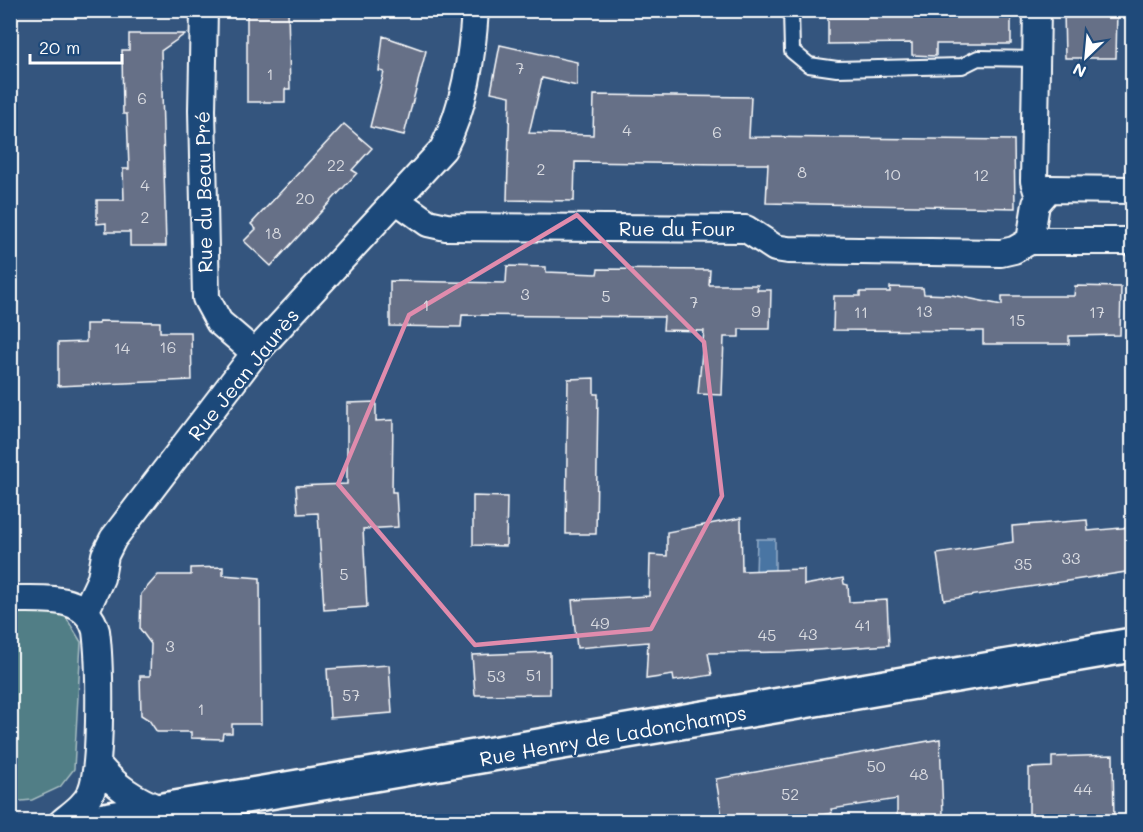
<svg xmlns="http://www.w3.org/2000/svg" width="1143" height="832" font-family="Mali,sans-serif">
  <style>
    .green { fill: #517e86; stroke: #a8bec2; stroke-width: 1.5 }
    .water { fill: #4974a3; stroke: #92acc8; stroke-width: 1.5 }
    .building { fill: #666f87; stroke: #fff; stroke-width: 1.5 }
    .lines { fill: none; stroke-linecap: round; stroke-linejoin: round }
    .lane-casing { stroke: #fff; stroke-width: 18 }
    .street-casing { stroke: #fff; stroke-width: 30 }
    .secondary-casing { stroke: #fff; stroke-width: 38 }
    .lane { stroke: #1f4a7a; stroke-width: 14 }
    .street { stroke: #1f4a7a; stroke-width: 26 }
    .secondary { stroke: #1f4a7a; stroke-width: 33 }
    .marked { fill: none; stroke: #e08cad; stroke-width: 4.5; stroke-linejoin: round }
    .labels { text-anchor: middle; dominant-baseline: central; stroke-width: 4.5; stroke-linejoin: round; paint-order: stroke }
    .number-label { font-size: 16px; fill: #d9dbe1 }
    .street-label { font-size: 20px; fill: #fff; stroke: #1f4a7a }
  </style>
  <rect width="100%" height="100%" fill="#34557e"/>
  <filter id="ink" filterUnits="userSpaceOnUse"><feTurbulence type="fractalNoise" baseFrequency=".0167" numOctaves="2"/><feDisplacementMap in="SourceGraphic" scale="12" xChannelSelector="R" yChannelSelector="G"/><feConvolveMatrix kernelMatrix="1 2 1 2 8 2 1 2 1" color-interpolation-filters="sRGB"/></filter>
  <g filter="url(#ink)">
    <!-- green -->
    <path class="green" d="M11 608 64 614 81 642 74 769 60 787 32 800 11 802Z"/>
    <!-- water -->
    <path class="water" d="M757 539H775V575H756Z"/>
    <!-- building -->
    <path class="building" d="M247 10H288L290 89H285V102H247Z
      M828 10 1011 11V44H936V56L912 55V43L828 44Z
      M1064 10H1117L1116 58H1065Z
      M129 34H185L161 51 166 246H130V232H106V223L97 224V200H124L123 169H129L127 114H123L122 50H129Z
      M383 36 426 51 404 135 370 127 384 72 379 71Z
      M500 45 577 62V86L542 78 529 133 593 135 594 95 751 97 749 137 1014 140 1015 208 766 203 768 164H722L575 162 574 201 507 200 510 96 491 92Z
      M344 124 372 148 352 170 357 173 271 266 244 241 256 229 251 224Z
      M507 266 546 267V272L597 274 598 269 710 270 709 285H758L757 290H771L770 329H739V337H724L722 395 698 394 704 331 663 330 664 317 462 315 461 327 390 326V281L506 283Z
      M1075 286 1121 287 1120 335 1069 336V344H983V331L833 330 834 296H860V292H890V287L923 288 924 294 952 295 1002 305V296H1074Z
      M99 321 160 322V332H191L192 380 58 386V343L86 342V324H99Z
      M594 378V394H598L596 534H566L568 379Z
      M376 402V421L393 420 392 492H396L398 527 363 529 367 607 324 610 318 513 298 514 296 486 347 484V403Z
      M473 496 507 497 506 546 473 545Z
      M741 518 742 571 804 569V585L843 578 844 584 848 585 849 602 887 600 889 645 787 652 708 653 712 675 674 681 673 675 646 679 648 642 577 648 572 600 649 596 650 555 667 556V532Z
      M1087 520 1088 531 1132 527V571L944 600 937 554 1013 542 1012 526Z
      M223 567V575L260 578 261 724H232V733H223L222 739 191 738V732H157L149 720 141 715 140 676H150L151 644 140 629 141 594 158 575H191V568Z
      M550 652V694L475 695 472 655Z
      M389 665 392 713 330 718 327 669Z
      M940 739 943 814 897 820V799L831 809 832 813 786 822H723L716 779Z
      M1113 755 1114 822H1029V768L1052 767V757Z"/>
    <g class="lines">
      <!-- lane casing -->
      <g class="lane-casing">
        <path id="lane" d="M791 10 792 51 809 65 837 69 962 66 978 58 1036 59"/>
      </g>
      <!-- street casing -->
      <g class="street-casing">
        <path id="street" d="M204 10 202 110 206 298 219 322 255 353
          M1037 10 1034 181 1039 197
          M396 200 428 223 446 227 746 229 775 248 788 250 1001 253 1014 250 1030 241H1132
          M1030 241 1036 204 1049 189 1132 190
          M10 599C42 600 86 593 96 631 100 661 102 767 91 792 85 805 73 813 62 822
          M86 610 101 578 105 555 113 539 255 353 443 149C465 106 472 58 475 10
          M97 764C116 787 134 799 162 810"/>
      </g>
      <!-- secondary casing -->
      <g class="secondary-casing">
        <path id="secondary" d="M93 822 1132 645"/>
      </g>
      <!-- lane -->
      <use href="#lane" class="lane"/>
      <!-- street -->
      <use href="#street" class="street"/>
      <!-- secondary -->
      <use href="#secondary" class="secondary"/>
    </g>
  </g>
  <!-- marked area -->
  <path class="marked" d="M577 215 704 342 722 496 651 629 475 645 338 484 409 315Z"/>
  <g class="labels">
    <!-- number labels -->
    <g class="number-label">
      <text x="520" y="67">7</text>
      <text x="270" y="73">1</text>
      <text x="142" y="97">6</text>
      <text x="627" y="129">4</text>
      <text x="717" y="131">6</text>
      <text x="336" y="164">22</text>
      <text x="541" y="168">2</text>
      <text x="802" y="171">8</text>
      <text x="892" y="173">10</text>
      <text x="981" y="174">12</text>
      <text x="145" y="184">4</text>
      <text x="305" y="197">20</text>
      <text x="145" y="216">2</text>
      <text x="273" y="232">18</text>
      <text x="525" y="293">3</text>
      <text x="606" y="295">5</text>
      <text x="694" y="301">7</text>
      <text x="426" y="304">1</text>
      <text x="756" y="310">9</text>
      <text x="924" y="310">13</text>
      <text x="861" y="311">11</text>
      <text x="1097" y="311">17</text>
      <text x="1017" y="319">15</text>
      <text x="168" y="346">16</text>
      <text x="122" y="347">14</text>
      <text x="1071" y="557">33</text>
      <text x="1023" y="563">35</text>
      <text x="344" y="573">5</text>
      <text x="600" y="622">49</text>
      <text x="863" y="624">41</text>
      <text x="808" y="633">43</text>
      <text x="767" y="634">45</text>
      <text x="170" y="645">3</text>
      <text x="534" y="674">51</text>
      <text x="496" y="675">53</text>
      <text x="351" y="694">57</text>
      <text x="201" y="708">1</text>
      <text x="876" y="765">50</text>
      <text x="919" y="773">48</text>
      <text x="1083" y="788">44</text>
      <text x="790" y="793">52</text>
    </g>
    <!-- street labels -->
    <g class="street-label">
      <text transform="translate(203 192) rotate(-91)">Rue du Beau Pré</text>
      <text x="677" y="228">Rue du Four</text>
      <text transform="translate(243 374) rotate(-51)">Rue Jean Jaurès</text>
      <text transform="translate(613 735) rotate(-10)">Rue Henry de Ladonchamps</text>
    </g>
  </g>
  <!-- margin -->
  <rect width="1143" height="832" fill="none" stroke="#1f4a7a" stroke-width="36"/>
  <rect x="18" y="18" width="1107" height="796" fill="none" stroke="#fff" stroke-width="2" filter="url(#ink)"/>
  <!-- north arrow -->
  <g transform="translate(1086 57) rotate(206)" stroke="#1f4a7a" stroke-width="4.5" paint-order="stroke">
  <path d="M0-4.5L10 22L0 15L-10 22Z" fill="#ffffff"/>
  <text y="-9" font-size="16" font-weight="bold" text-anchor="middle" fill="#ffffff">N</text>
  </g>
  <!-- scale -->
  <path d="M30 54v9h92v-9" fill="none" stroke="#ffffff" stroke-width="3"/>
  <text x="39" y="54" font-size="18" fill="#ffffff" stroke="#1f4a7a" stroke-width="4.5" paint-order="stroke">20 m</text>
</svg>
